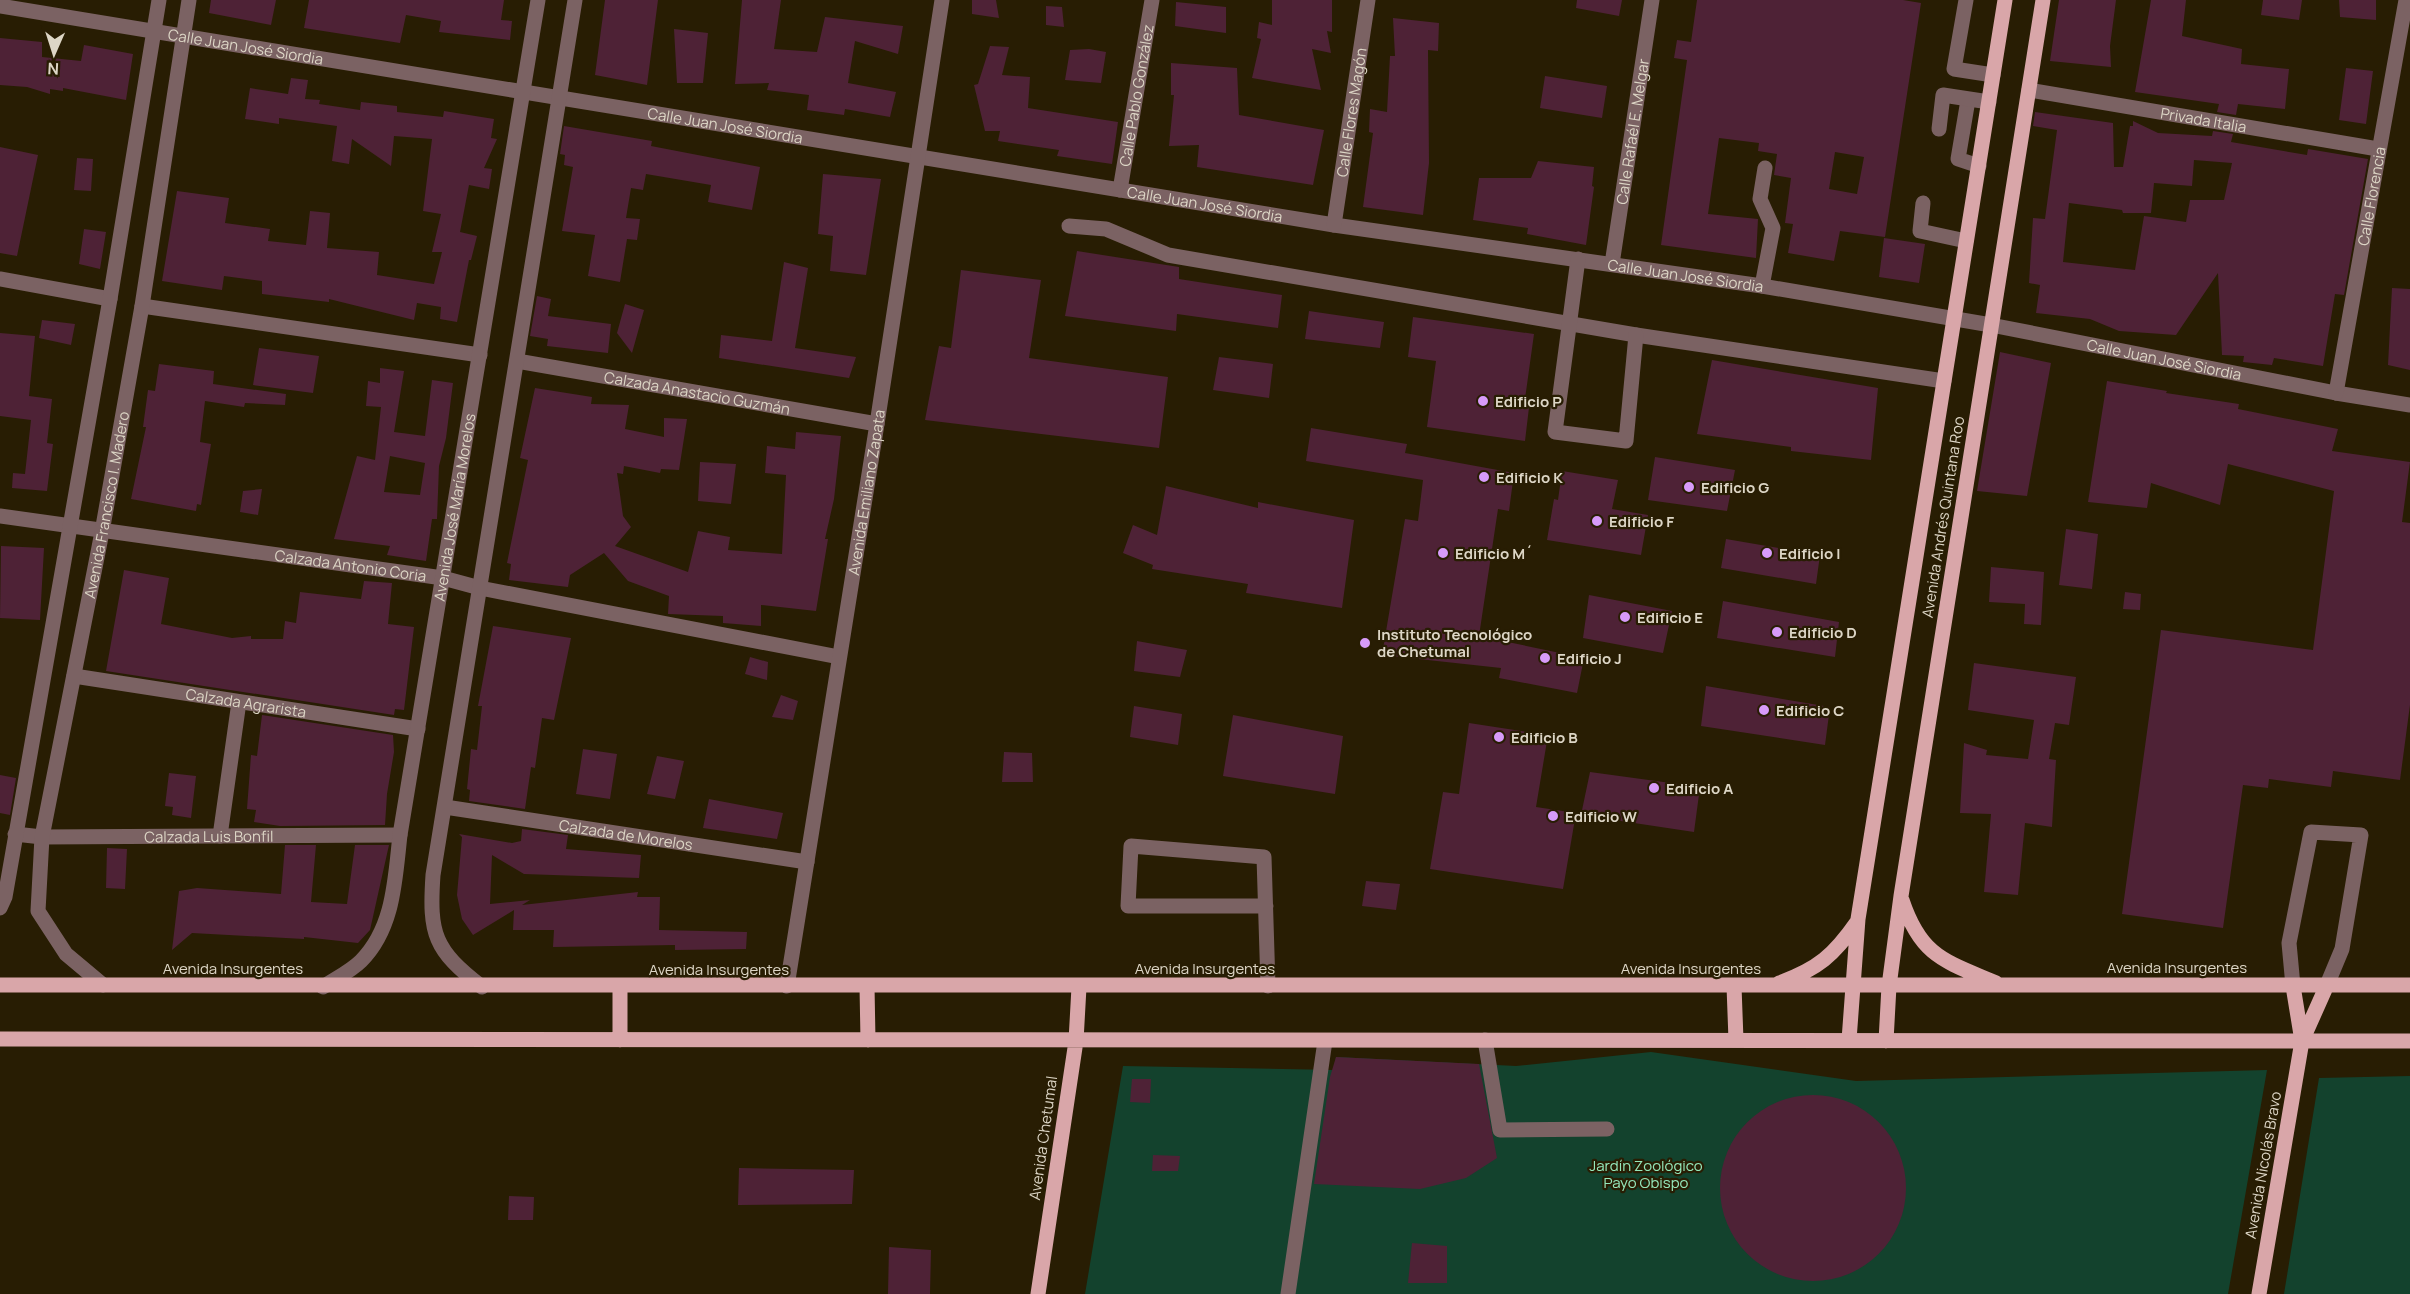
<svg xmlns="http://www.w3.org/2000/svg" width="2410" height="1294" font-family="Manrope,sans-serif">
  <style>
    .green { fill: #13422d }
    .building { fill: #4e2236; fill-rule: evenodd }
    .lines { fill: none; stroke-linecap: round; stroke-linejoin: round }
    .minor { stroke: #7b6263; stroke-width: 15 }
    .major { stroke: #d9a6a9; stroke-width: 15 }
    .poi-dot { fill: #d79bf9; stroke: #281d03; stroke-width: 2 }
    .labels { text-anchor: middle; dominant-baseline: central; stroke-width: 4.5; stroke-linejoin: round; paint-order: stroke }
    .street-label { font-size: 15px; fill: #ddd6c6; stroke: #281d03 }
    .poi-label { font-size: 15px; font-weight: bold; fill: #ddd6c6; stroke: #281d03; text-anchor: start }
    .park-label { font-size: 15px; fill: #95e8bc; stroke: #281d03 }
  </style>
  <rect width="100%" height="100%" fill="#281d03"/>
  <!-- green -->
  <path class="green" d="M1651 1052 1856 1081 2267 1070 2228 1294H1085L1123 1066 1334 1070 1336 1057 1516 1066Z
    M2410 1076V1294H2284L2319 1078Z"/>
  <!-- building -->
  <path class="building" d="M211 0H276L271 25 209 13Z
    M309 0H504L501 20 512 21 510 40 439 32 441 21 406 15 400 43 304 28Z
    M605 0H658L647 85 595 75Z
    M742 0H781L774 49 817 52 825 17 903 26 898 54 855 41 848 83 896 92 890 117 845 109 844 115 807 110 809 95 767 90 769 83 735 84Z
    M972 0H996L999 18 972 14Z
    M1272 0H1332V32L1327 31 1331 53 1312 49 1321 90 1252 78 1261 39 1257 38 1259 22 1272 25Z
    M1577 0H1622L1619 16 1576 8Z
    M1697 0H1903L1921 3 1885 237 1840 231 1834 261 1788 253 1793 224 1785 223 1791 178 1774 175 1777 154 1758 151 1759 143 1719 138 1708 214 1758 219 1756 258 1661 245 1687 60 1674 58 1677 40 1691 42ZM1835 152 1864 157 1857 194 1829 189Z
    M2059 0H2116L2110 46 2111 67 2050 61Z
    M2151 0H2186L2182 36 2242 49 2241 64 2289 69 2285 109 2238 104 2236 115 2217 112 2219 104 2135 92Z
    M2263 0H2302L2299 20 2261 15Z
    M2339 0H2376V20L2340 17Z
    M1176 2 1226 7V33L1175 26Z
    M1046 6 1062 7 1064 27 1046 25Z
    M1393 18 1439 23 1438 51 1428 50 1429 163 1423 215 1363 207 1373 133 1369 132 1370 109 1387 112 1390 56H1395Z
    M674 29 708 33 703 83H677Z
    M0 38 42 42V57L81 61 84 45 133 54 126 100 63 88V91L50 89V94L27 87 0 85Z
    M990 46 1009 47 1002 75 1030 77 1028 108 1118 122 1112 164 1057 156 1059 150 998 141 1000 131H985L974 85 978 84Z
    M1089 49 1106 52 1101 83 1065 80 1070 50Z
    M1171 63 1237 68 1239 115 1324 130 1313 185 1197 167 1199 145 1169 146 1174 95H1171Z
    M2346 68 2373 71 2366 124 2339 120Z
    M1545 76 1607 86 1602 118 1540 108Z
    M291 78 308 80 305 99 320 100 319 104 360 110 361 102 397 106V112L443 117 444 111 494 119 491 138 497 139 484 168 492 169 489 189 469 185 460 232 477 236 471 260H469L457 322 440 319 441 307 417 303 414 320 329 299V302L262 294V281L224 276 222 290 162 281 177 191 229 198 225 223 270 229 268 241 306 245 310 211 330 213 327 248 379 252 377 275 434 284 442 252H432L441 214 423 211 432 139 394 136 391 166 352 139 349 164 332 161 337 126 279 118V124L245 119 250 88 288 94Z
    M2035 112 2113 123 2114 167H2123L2130 126H2133V121L2158 133 2212 136 2213 131 2233 134 2231 142 2307 155 2308 149 2368 159 2344 295 2335 294 2323 366 2274 358 2272 365 2243 362 2244 356 2222 355 2218 273 2176 335 2119 331 2090 319 2036 313 2040 285 2029 283 2033 218 2045 219 2057 130 2033 126ZM2194 160 2232 163 2224 200H2190L2186 222 2144 216 2135 270 2063 262 2069 203 2122 210 2123 213H2151L2154 183 2192 186Z
    M564 126 652 141 651 146 760 167 752 210 708 202 711 185 646 174 643 190 631 188 626 218 640 219 637 240 627 239 620 282 588 276 595 235 562 231 573 167 564 165 565 155 560 154Z
    M0 147 38 155 17 256 0 253Z
    M77 158 93 159 91 191 74 190Z
    M1538 161 1594 167 1592 186 1594 187 1586 245 1527 234 1528 228 1473 220 1479 178H1531Z
    M823 174 881 179 866 275 830 271 833 236 818 234Z
    M84 229 106 232 100 269 79 264Z
    M1884 238 1925 244 1919 283 1879 277Z
    M1077 251 1179 267V279L1282 295 1278 328 1177 314 1176 331 1065 316Z
    M784 262 808 268 795 348 856 357 849 378 719 358 721 335 772 341Z
    M961 270 1041 280 1029 358 1168 377 1159 448 925 420 939 346 951 348Z
    M2392 288 2410 289V370L2388 365Z
    M537 296 551 299 548 316 611 324 608 353 547 346 548 339 530 336Z
    M625 304 644 310 632 353 617 333Z
    M1309 311 1384 322 1380 348 1305 339Z
    M1413 317 1534 334 1525 399H1530L1525 441 1427 427 1436 361 1408 357Z
    M42 320 75 324 71 345 39 338Z
    M0 333 35 336 29 396 52 399 47 443 53 444 47 491 12 488 13 473 25 474 31 420 0 416Z
    M259 348 319 356 313 393 253 385Z
    M2000 352 2051 363 2027 496 1977 491Z
    M1219 357 1273 364 1269 398 1213 390Z
    M1712 360 1878 388 1871 460 1791 451V447L1697 434Z
    M159 364 214 371 213 384 286 394 285 405 245 403 244 407 205 401 200 442 211 444 201 505 197 504 196 511 131 499 146 427H143L148 390 155 391Z
    M380 368 404 371 394 432 425 436 432 380 453 383 446 438 439 466 437 519H432L426 561 387 555 390 546 334 539 357 456 375 460 381 407 366 406 368 381 380 383ZM390 456 425 463 420 495 384 492Z
    M2107 381 2167 391 2166 393 2239 404 2238 409 2338 429 2332 451 2410 462 2402 522 2410 523V705L2400 780 2333 771 2331 787 2269 779 2268 788 2243 785 2223 928 2122 914 2161 630 2313 650 2334 491 2228 464 2220 505 2151 483 2147 508 2088 502Z
    M535 388 592 397 591 404 629 405 625 429 664 437V418L687 419 679 470 661 469 660 473 624 466 623 474 617 473 623 516 631 527 615 546 688 572 698 531 730 537 728 550 782 554 786 475 765 473 767 446 795 449 796 432 841 436 834 499 825 539H828L816 611 761 605V626L723 623V616L668 614 669 596 628 581 604 553 570 575 568 587 509 580 511 564 507 563 528 460 520 458Z
    M1311 428 1407 444 1405 453 1514 473 1509 511 1498 509 1479 636 1584 658 1577 693 1499 678 1501 668 1382 655 1405 519 1418 521 1423 480 1306 461Z
    M1655 457 1735 470 1727 511 1648 500Z
    M700 462 736 464 731 504 698 501Z
    M1562 471 1618 480 1612 509 1648 515 1641 555 1547 540 1554 499 1558 500Z
    M1166 486 1258 508V502L1354 520 1342 608 1246 593 1248 584 1152 569 1153 565 1123 553 1133 525 1157 535Z
    M262 489 258 515 240 512 243 491Z
    M2066 529 2098 534 2092 589 2059 585Z
    M1726 539 1820 555 1816 584 1721 568Z
    M1 546 44 548 40 620 0 618Z
    M1991 567 2044 572 2041 625 2024 624 2025 604 1989 602Z
    M124 570 169 578 161 624 232 638 251 636V639H283L285 621 296 623 300 592 361 599 364 581 392 583 388 624 414 627 404 710 395 709 394 715 106 671Z
    M2125 592 2141 594 2140 610 2123 609Z
    M1589 595 1672 611 1663 653 1583 638Z
    M1723 601 1839 622 1835 657 1717 638Z
    M493 626 571 638 554 720 542 718 535 768 531 767 525 809 469 801 470 790 467 789 471 749 477 750 482 706H478Z
    M1137 641 1187 650 1180 677 1134 671Z
    M750 657 768 662 767 680 745 674Z
    M1974 663 2076 677 2069 725 2055 723 2049 759 2056 760 2052 827 2025 823 2018 895 1984 892 1991 814 1960 813 1964 743 1987 750 1986 755 2028 759 2034 720 1968 710Z
    M1706 686 1830 707 1825 745 1701 726Z
    M781 695 798 701 793 720 772 717Z
    M1134 706 1182 714 1178 745 1130 737Z
    M262 715 393 735 394 752 387 794 385 825 280 826 254 822 256 810 247 809 251 755 257 756Z
    M1233 715 1343 736 1335 794 1223 776Z
    M1469 723 1548 735 1536 807 1576 813 1563 889 1430 869 1443 792 1459 794Z
    M583 749 617 754 610 799 576 794Z
    M1004 752 1032 753 1033 782H1002Z
    M657 756 684 761 675 799 647 794Z
    M1590 772 1700 787 1694 832 1581 815Z
    M169 773 196 776 191 818 172 815 173 807 165 806Z
    M0 775 16 778 10 815 0 813Z
    M709 799 783 813 777 839 703 828Z
    M522 829 568 835 566 849 641 855 639 878 524 874 492 855 490 904 530 900 522 905 638 892 637 897H660L659 930 747 932 746 949 675 950V945L553 947 554 930H513L514 910 473 935 462 919 457 895 462 837 459 834 512 843 521 841Z
    M285 845H316L311 902 347 904 355 845H389L370 930 358 943 304 937V939L192 933 172 950 179 891 197 888 281 894Z
    M107 848 127 849 125 889 106 888Z
    M1366 881 1400 884 1396 910 1362 906Z
    M1336 1057 1479 1064 1497 1158 1466 1178 1420 1189 1314 1184 1330 1077Z
    M1132 1079H1151L1150 1103 1130 1102Z
    M1720 1188a93 93 0 1 1 186 0a93 93 0 1 1-186 0Z
    M1153 1155 1180 1156 1178 1171H1152Z
    M739 1168 854 1170 852 1204 738 1205Z
    M509 1196 534 1197 533 1220H508Z
    M1412 1243 1447 1246V1283H1408Z
    M889 1247 931 1250 930 1294H888Z"/>
  <g class="lines">
    <!-- minor -->
    <g class="minor">
      <path d="M1966 0 1954 69 1993 75"/>
      <path id="s1" d="M0 6 1334 225 1762 286 1991 325 2336 393 2410 405"/>
      <path id="s2" d="M2029 90 2378 149"/>
      <path d="M1968 100 1958 159 1979 166"/>
      <path d="M1939 129 1943 95 1989 102"/>
      <path id="s3" d="M1120 190 1152 0"/>
      <path d="M1923 203 1920 231 1966 241"/>
      <path id="s4" d="M1334 225 1368 0"/>
      <path d="M1069 226 1106 229 1168 255 1636 335 1944 381"/>
      <path d="M1578 259 1555 432 1626 441 1636 335"/>
      <path id="s5" d="M1612 264 1652 0"/>
      <path d="M0 279 110 299"/>
      <path d="M1762 286 1773 228 1760 199 1765 168"/>
      <path d="M142 306 480 355"/>
      <path id="s6" d="M517 361 877 424"/>
      <path id="s7" d="M2336 393 2406 0"/>
      <path id="s8" d="M0 516 443 578 480 588 839 657"/>
      <path id="s9" d="M74 676 418 729"/>
      <path id="s10" d="M445 807 807 862"/>
      <path id="s11" d="M15 834 42 837 400 835"/>
      <path d="M220 836 239 702"/>
      <path d="M1266 906H1128L1131 846 1264 857 1268 986"/>
      <path d="M0 908 5 897 110 299 159 0"/>
      <path id="s12" d="M103 985 66 954 38 911 42 837 102 532 142 306 189 0"/>
      <path id="s13" d="M787 986 877 424 942 0"/>
      <path d="M2293 986 2289 943 2311 832 2361 835 2342 949 2327 985"/>
      <path id="s14" d="M323 987C335 979 351 971 361 961 394 928 395 879 400 835L538 0"/>
      <path d="M482 987C434 950 429 934 433 875L575 0"/>
      <path d="M1485 1040 1500 1130 1607 1129"/>
      <path d="M1288 1294 1325 1041"/>
    </g>
    <!-- major -->
    <path class="major" d="M1902 900C1921 957 1945 961 1996 983
      M1779 983C1818 969 1834 955 1857 922
      M0 985H2410
      M867 986 868 1040
      M1734 986 1736 1040
      M2293 986 2302 1041
      M0 1039 2410 1041
      M620 1040V987
      M1849 1040 1858 919 2005 0
      M1886 1041 1889 986 1901 896 2043 0
      M1038 1294 1076 1041 1079 987
      M2259 1294 2302 1041 2327 985"/>
  </g>
  <!-- markers -->
  <g class="poi-dot">
    <circle cx="1483" cy="401" r="6"/>
    <circle cx="1484" cy="477" r="6"/>
    <circle cx="1689" cy="487" r="6"/>
    <circle cx="1597" cy="521" r="6"/>
    <circle cx="1443" cy="553" r="6"/>
    <circle cx="1767" cy="553" r="6"/>
    <circle cx="1625" cy="617" r="6"/>
    <circle cx="1777" cy="632" r="6"/>
    <circle cx="1365" cy="643" r="6"/>
    <circle cx="1545" cy="658" r="6"/>
    <circle cx="1764" cy="710" r="6"/>
    <circle cx="1499" cy="737" r="6"/>
    <circle cx="1654" cy="788" r="6"/>
    <circle cx="1553" cy="816" r="6"/>
  </g>
  <g class="labels">
    <!-- street labels -->
    <g class="street-label">
      <text stroke="none"><textPath href="#s1" startOffset="249">Calle Juan José Siordia</textPath></text>
      <text stroke="none"><textPath href="#s3" startOffset="96">Calle Pablo González</textPath></text>
      <text stroke="none"><textPath href="#s4" startOffset="114">Calle Flores Magón</textPath></text>
      <text stroke="none"><textPath href="#s2" startOffset="177">Privada Italia</textPath></text>
      <text stroke="none"><textPath href="#s1" startOffset="735">Calle Juan José Siordia</textPath></text>
      <text stroke="none"><textPath href="#s5" startOffset="134">Calle Rafaél E. Melgar</textPath></text>
      <text stroke="none"><textPath href="#s7" startOffset="200">Calle Florencia</textPath></text>
      <text stroke="none"><textPath href="#s1" startOffset="1221">Calle Juan José Siordia</textPath></text>
      <text stroke="none"><textPath href="#s1" startOffset="1707">Calle Juan José Siordia</textPath></text>
      <text stroke="none"><textPath href="#s1" startOffset="2193">Calle Juan José Siordia</textPath></text>
      <text stroke="none"><textPath href="#s6" startOffset="183">Calzada Anastacio Guzmán</textPath></text>
      <text stroke="none"><textPath href="#s13" startOffset="500">Avenida Emiliano Zapata</textPath></text>
      <text stroke="none"><textPath href="#s12" startOffset="512">Avenida Francisco I. Madero</textPath></text>
      <text stroke="none"><textPath href="#s14" startOffset="513">Avenida José María Morelos</textPath></text>
      <text transform="translate(1943 517) rotate(-81)">Avenida Andrés Quintana Roo</text>
      <text stroke="none"><textPath href="#s8" startOffset="354">Calzada Antonio Coria</textPath></text>
      <text stroke="none"><textPath href="#s9" startOffset="174">Calzada Agrarista</textPath></text>
      <text stroke="none"><textPath href="#s11" startOffset="194">Calzada Luis Bonfil</textPath></text>
      <text stroke="none"><textPath href="#s10" startOffset="183">Calzada de Morelos</textPath></text>
      <text x="2177" y="967">Avenida Insurgentes</text>
      <text x="233" y="968">Avenida Insurgentes</text>
      <text x="1205" y="968">Avenida Insurgentes</text>
      <text x="1691" y="968">Avenida Insurgentes</text>
      <text x="719" y="969">Avenida Insurgentes</text>
      <text transform="translate(1043 1138) rotate(-82)">Avenida Chetumal</text>
      <text transform="translate(2263 1165) rotate(-80)">Avenida Nicolás Bravo</text>
    </g>
    <!-- poi labels -->
    <g class="poi-label">
      <text x="1495" y="401">Edificio P</text>
      <text x="1496" y="477">Edificio K</text>
      <text x="1701" y="487">Edificio G</text>
      <text x="1609" y="521">Edificio F</text>
      <text x="1455" y="553">Edificio M´</text>
      <text x="1779" y="553">Edificio I</text>
      <text x="1637" y="617">Edificio E</text>
      <text x="1789" y="632">Edificio D</text>
      <text x="1377" y="634">Instituto Tecnológico<tspan x="1377" dy="17">de Chetumal</tspan></text>
      <text x="1557" y="658">Edificio J</text>
      <text x="1776" y="710">Edificio C</text>
      <text x="1511" y="737">Edificio B</text>
      <text x="1666" y="788">Edificio A</text>
      <text x="1565" y="816">Edificio W</text>
    </g>
    <!-- park labels -->
    <g class="park-label">
      <text x="1646" y="1165">Jardín Zoológico<tspan x="1646" dy="17">Payo Obispo</tspan></text>
    </g>
  </g>
  <!-- north arrow -->
  <g transform="translate(54 54) rotate(183)" stroke="#281d03" stroke-width="4.5" paint-order="stroke">
  <path d="M0-4.5L10 22L0 15L-10 22Z" fill="#ddd6c6"/>
  <text y="-9" font-size="16" font-weight="bold" text-anchor="middle" fill="#ddd6c6">N</text>
  </g>
</svg>
